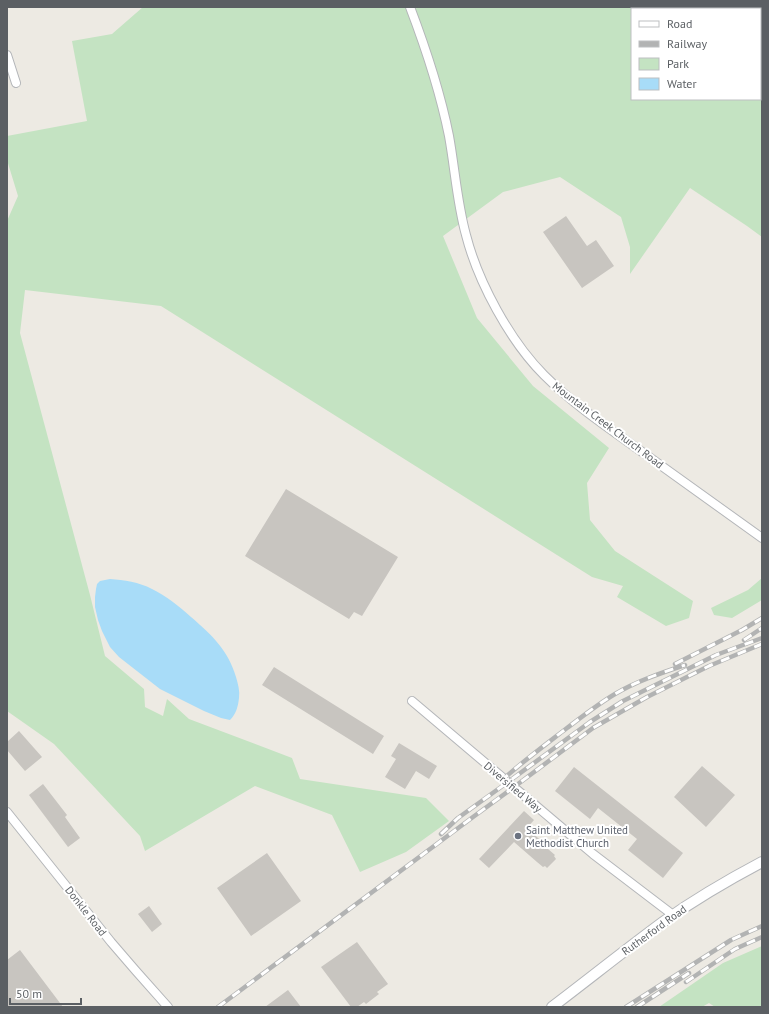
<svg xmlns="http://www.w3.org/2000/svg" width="769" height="1014" font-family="'PT Sans',sans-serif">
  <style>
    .green { fill: #c4e3c2; fill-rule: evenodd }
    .water { fill: #a8dcf8 }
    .building { fill: #c8c5c0 }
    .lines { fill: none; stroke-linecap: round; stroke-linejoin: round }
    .minor-casing { stroke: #b4b6b9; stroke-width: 10 }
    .tertiary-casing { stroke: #b4b6b9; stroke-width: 12 }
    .minor { stroke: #fff; stroke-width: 8 }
    .tertiary { stroke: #fff; stroke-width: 10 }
    .rail-casing { stroke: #b2b3b3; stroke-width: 4.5 }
    .rail { stroke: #fff; stroke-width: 3; stroke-dasharray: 9; stroke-linecap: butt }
    .worship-dot { fill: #6b7280; stroke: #fff; stroke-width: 1.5 }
    .labels { text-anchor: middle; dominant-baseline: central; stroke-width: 4; stroke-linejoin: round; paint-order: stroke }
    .street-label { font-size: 11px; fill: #5b5f63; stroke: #fff }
    .worship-label { font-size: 11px; fill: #5b616d; stroke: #fff; text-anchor: start }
  </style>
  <rect width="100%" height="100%" fill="#edeae3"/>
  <!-- green -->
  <path class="green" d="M143 7H762V237L747 226 690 188 630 274V247L621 217 560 177 503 192 443 236 477 318 533 386 609 448 587 483 590 520 615 551 693 601 689 618 666 626 617 597 623 586 592 577 161 306 25 290 20 333 90 595 105 656 144 689 145 707 163 716 167 699 189 719 292 758 300 779 426 798 449 821 406 852 360 872 332 815 255 786 145 851 140 836 54 744 7 711V221L18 196 7 160V136L87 121 72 41 112 34ZM632 9H760V99H632Z
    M762 578V600L732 618 714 615 711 608 748 590Z
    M762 946V1007H715L709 1003 702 1007H659L723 963Z"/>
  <!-- water -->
  <path class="water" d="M110 579C124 580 139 582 152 589 166 596 179 606 191 617 212 635 228 650 236 677 238 684 240 691 239 698 238 707 236 714 230 720L221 718 204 711 160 689 119 657 110 647 102 631 98 620 95 607V597L96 589 97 584 100 581Z"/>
  <!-- building -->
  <path class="building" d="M566 216 587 246 596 240 614 266 582 288 543 232Z
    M286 489 398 557 362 616 354 612 349 619 245 556Z
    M274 667 384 736 373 754 262 685Z
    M19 731 42 757 25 771 7 750V742Z
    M399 743 437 766 429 779 416 771 405 789 385 777 396 759 391 756Z
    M702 766 735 795 706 827 674 797Z
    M574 767 683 853 663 878 628 850 637 839 598 808 590 819 555 791Z
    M43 784 67 815 65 817 80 838 68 847 29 795Z
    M524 811 534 820 527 828 549 848 548 849 555 855 554 856 556 859 547 868 545 866 543 867 537 862 514 842 489 868 479 859Z
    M267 853 301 901 251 936 217 888Z
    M149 906 162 924 152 932 138 914Z
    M357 942 388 984 377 992 379 994 366 1004 364 1002 357 1007H351L321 967Z
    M20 950 63 1007H7V960Z
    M288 990 301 1007H265Z"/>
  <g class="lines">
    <!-- minor casing -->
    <g class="minor-casing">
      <path id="minor" d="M410 7C426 49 440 91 449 136 455 169 457 203 466 235 478 282 510 341 544 375 574 405 610 429 645 454 684 482 723 510 762 538
        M7 55 16 83
        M412 701 593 854 673 915
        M7 812 111 942 136 971 168 1007"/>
    </g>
    <!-- tertiary casing -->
    <g class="tertiary-casing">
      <path id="tertiary" d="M552 1007C589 979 625 950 663 922 694 900 728 880 762 862"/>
    </g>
    <!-- minor -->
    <use href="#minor" class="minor"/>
    <!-- tertiary -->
    <use href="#tertiary" class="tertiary"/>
    <!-- rail casing -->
    <g class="rail-casing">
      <path id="rail" d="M744 640 762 628
        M675 664 742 630 762 618
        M501 781C522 762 545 745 567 728 583 716 598 704 615 694 637 681 661 673 685 665
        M441 834 458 818 508 782 590 722 623 701 716 655 762 638
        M686 982 735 949 762 937
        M218 1007 473 817 514 787 593 728 647 697 709 666 762 644
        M626 1007 731 940 762 926
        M637 1007 689 973"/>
    </g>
    <!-- rail -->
    <use href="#rail" class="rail"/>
  </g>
  <!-- markers -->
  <circle class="worship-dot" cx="518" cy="836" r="4"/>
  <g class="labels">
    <!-- street labels -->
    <g class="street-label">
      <text transform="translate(608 425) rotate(37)">Mountain Creek Church Road</text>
      <text transform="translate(513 787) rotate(40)">Diversified Way</text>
      <text transform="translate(86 911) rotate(52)">Donkle Road</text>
      <text transform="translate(654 930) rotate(-36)">Rutherford Road</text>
    </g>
    <!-- worship labels -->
    <g class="worship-label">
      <text x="526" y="830">Saint Matthew United<tspan x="526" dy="13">Methodist Church</tspan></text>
    </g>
  </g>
  <!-- border -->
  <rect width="769" height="1014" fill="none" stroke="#5b5f63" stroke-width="16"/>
  <!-- legend -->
  <rect x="631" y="8" width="130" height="92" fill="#ffffff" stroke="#bdbfc1"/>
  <rect x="639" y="21" width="20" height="6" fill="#ffffff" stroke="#bdbfc1"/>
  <text x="667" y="28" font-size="12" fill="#5b5f63">Road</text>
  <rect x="639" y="41" width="20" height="6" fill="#b2b3b3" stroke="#bdbfc1"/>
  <text x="667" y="48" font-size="12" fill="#5b5f63">Railway</text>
  <rect x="639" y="58" width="20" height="12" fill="#c4e3c2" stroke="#bdbfc1"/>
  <text x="667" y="68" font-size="12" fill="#5b5f63">Park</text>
  <rect x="639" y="78" width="20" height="12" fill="#a8dcf8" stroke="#bdbfc1"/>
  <text x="667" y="88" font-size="12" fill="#5b5f63">Water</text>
  <!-- scale -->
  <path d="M10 998v6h71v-6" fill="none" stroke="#5b5f63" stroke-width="2"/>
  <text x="16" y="998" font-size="12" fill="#5b5f63" stroke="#ffffff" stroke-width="3" paint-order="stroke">50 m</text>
</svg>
